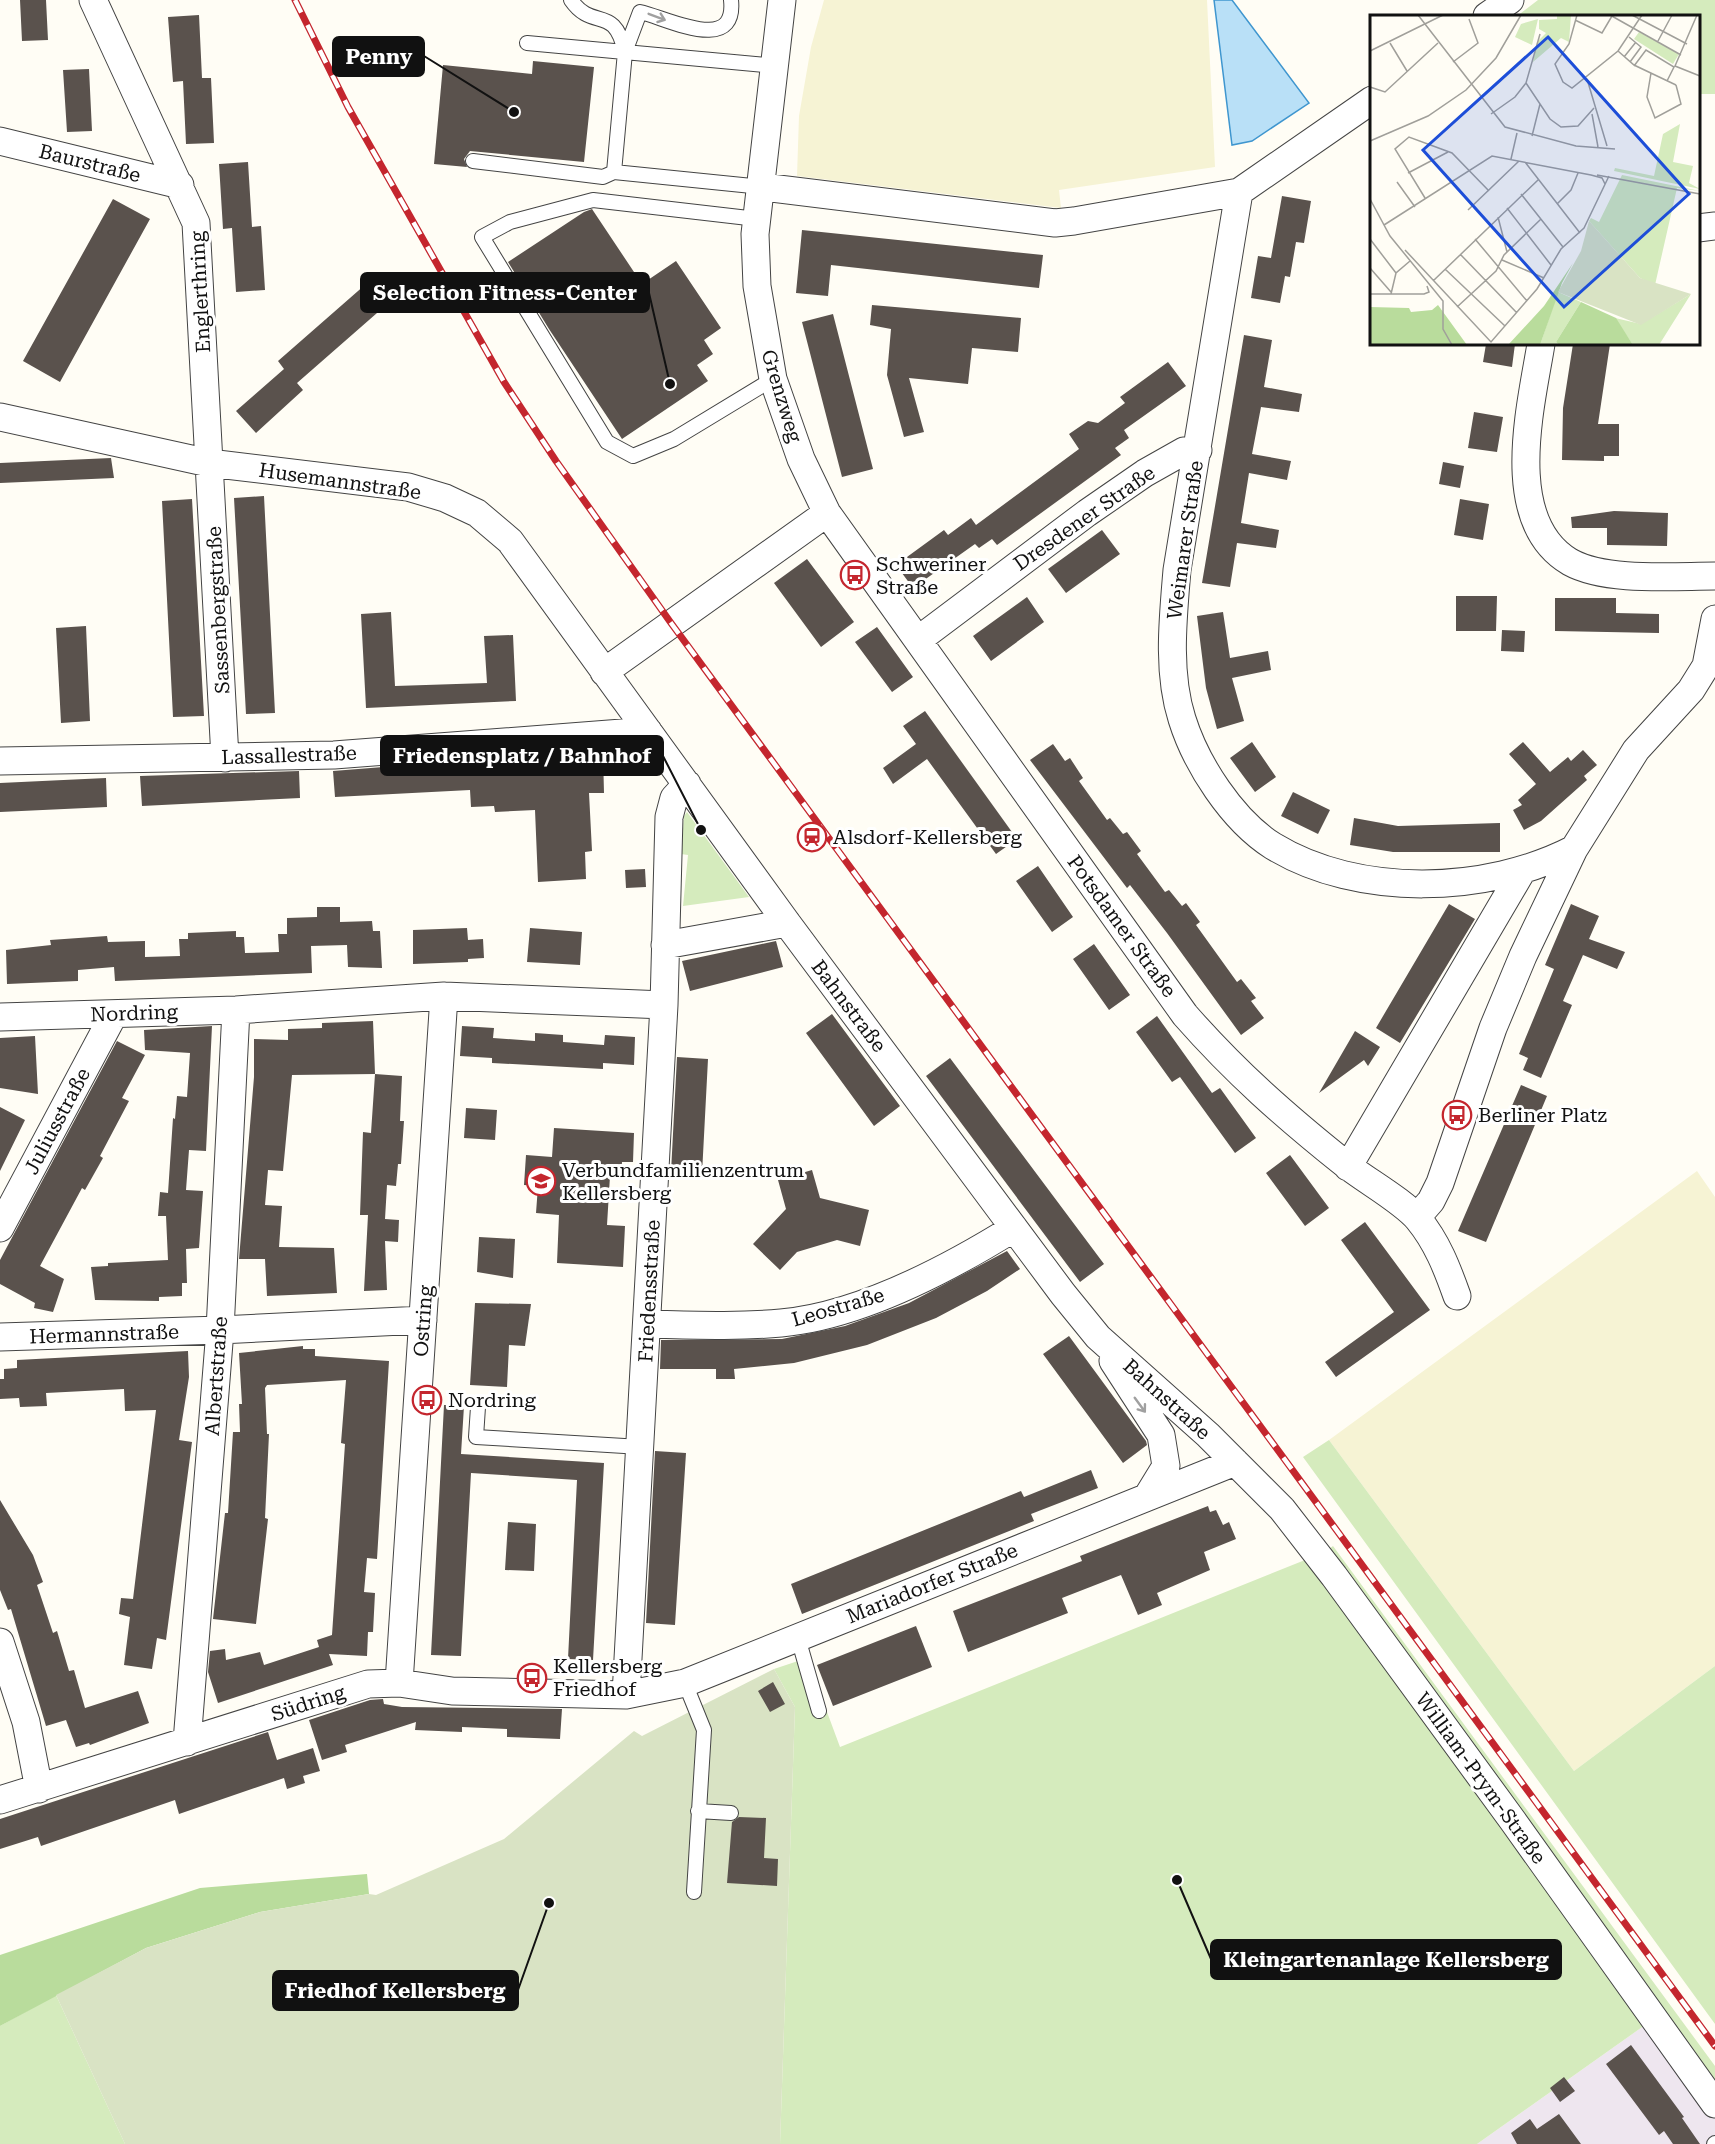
<svg xmlns="http://www.w3.org/2000/svg" width="1715" height="2144" font-family="'Roboto Serif',serif">
  <style>
    .industrial { fill: #eee6ef }
    .farmland { fill: #f6f3d4 }
    .green { fill: #d5ebbd }
    .forest { fill: #b9dc9c }
    .cemetery { fill: #d9e3c4 }
    .water { fill: #b9e0f7; stroke: #3f96cf; stroke-width: 1.5 }
    .building { fill: #5a524d }
    .lines { fill: none; stroke-linecap: round; stroke-linejoin: round }
    .lane-casing { stroke: #444; stroke-width: 16 }
    .street-casing { stroke: #444; stroke-width: 29 }
    .lane { stroke: #fff; stroke-width: 14 }
    .street { stroke: #fff; stroke-width: 27 }
    .rail-casing { stroke: #c4262e; stroke-width: 7 }
    .rail { stroke: #fff; stroke-width: 4.5; stroke-dasharray: 14; stroke-linecap: butt }
    .oneway { stroke: #a0a0a0 }
    .labels { text-anchor: middle; dominant-baseline: central; stroke-width: 6; stroke-linejoin: round; paint-order: stroke }
    .street-label { font-size: 20px; fill: #111; stroke: #fff }
    .poi-label { font-size: 20px; fill: #111; stroke: #fff; text-anchor: start }
    .inset-road { fill: none; stroke: #a09f9a; stroke-width: 1.5 }
    .view { fill: #1d4ed8; fill-opacity: 0.15; stroke: #1d4ed8; stroke-width: 3 }
    .inset-edge { fill: none; stroke: #111; stroke-width: 3 }
    .leader { fill: none; stroke: #111; stroke-width: 2 }
    .callout-dot { fill: #111; stroke: #fff; stroke-width: 2 }
    .callout { fill: #111; stroke: #111; stroke-width: 2 }
    .callout-label { font-size: 21px; text-anchor: middle; font-weight: bold; fill: #fff }
  </style>
  <rect width="100%" height="100%" fill="#fffdf5"/>
  <!-- industrial -->
  <path class="industrial" d="M1662 2013 1715 2086V2144H1477Z"/>
  <!-- farmland -->
  <path class="farmland" d="M824 0H1207L1215 167 1059 190 1061 208 797 176 799 116 811 47Z
    M1697 1171 1715 1197V1666L1574 1771 1329 1440Z"/>
  <!-- green -->
  <path class="green" d="M1538 0H1715V94H1699L1698 16H1517Z
    M687 812 749 897 683 906 688 855 681 854 684 816Z
    M1329 1440 1574 1771 1715 1666V2024L1303 1457Z
    M1333 1546 1715 2066V2086L1662 2013 1477 2144H780L795 1707 774 1669 807 1658 840 1747 1325 1552Z
    M56 1995 125 2144H0V2026Z"/>
  <!-- forest -->
  <path class="forest" d="M367 1874 369 1894 260 1912 146 1948 0 2026V1955L200 1888Z"/>
  <!-- cemetery -->
  <path class="cemetery" d="M774 1669 795 1707 780 2144H125L56 1995 146 1948 260 1912 369 1894 376 1895 504 1839 634 1731 642 1736Z"/>
  <!-- water -->
  <path class="water" d="M1214 0H1232L1309 103 1252 141 1232 145Z"/>
  <!-- building -->
  <path class="building" d="M20 0H46L48 40 22 41Z
    M199 15 202 78H211L214 143 186 144 183 81 173 82 168 17Z
    M533 61 594 67 584 162 470 151 464 159 467 167 434 164 443 65 532 74Z
    M89 69 92 131 67 132 63 70Z
    M248 162 252 227 261 226 265 290 236 292 232 228 223 229 219 164Z
    M1282 196 1311 201 1304 243 1296 242 1290 277 1285 276 1280 303 1251 298 1258 256 1271 258Z
    M113 199 150 219 60 382 23 361Z
    M592 209 642 284 676 261 721 328 704 340 713 354 697 365 708 381 622 439 549 329 508 262 584 212Z
    M802 230 1043 255 1039 288 831 265 828 296 796 293Z
    M374 277 393 299 297 383 303 390 256 433 236 411 284 369 278 361Z
    M872 305 1021 318 1018 352 972 348 968 384 909 378 924 432 904 437 887 375 891 329 870 325Z
    M833 314 873 469 842 477 802 322Z
    M1244 335 1272 340 1264 387 1302 394 1299 412 1261 407 1252 454 1291 461 1289 470 1287 480 1249 473 1241 523 1279 530 1276 548 1237 543 1230 587 1202 583Z
    M1486 344H1515L1512 367 1483 362Z
    M1573 344H1610L1598 424H1619V456H1604V461L1562 460 1563 408Z
    M1168 362 1186 386 1124 430 1129 438 1115 448 1121 455 997 545 992 539 979 548 975 544 913 588 896 565 944 530 948 535 971 518 976 525 1079 449 1069 434 1088 421 1098 423 1125 403 1120 397Z
    M1474 412 1503 417 1497 452 1468 448Z
    M111 458 114 478 0 483V463Z
    M1443 462 1464 466 1460 488 1439 484Z
    M264 496 275 713 246 714 234 498Z
    M192 499 204 716 173 717 162 501Z
    M1460 499 1489 504 1483 540 1454 535Z
    M1614 511 1668 513 1667 546 1607 545V528H1572L1571 517Z
    M1102 530 1120 554 1066 593 1048 569Z
    M807 559 854 622 821 647 774 583Z
    M1456 596H1497L1496 631H1456Z
    M1027 597 1044 622 991 661 973 636Z
    M1555 598H1616V613L1659 614V633L1555 631Z
    M391 612 395 686 487 683 484 636 513 635 516 701 366 708 361 614Z
    M1223 612 1230 658 1268 651 1271 670 1232 678 1244 721 1217 729 1206 688 1197 616Z
    M86 626 90 721 61 723 56 628Z
    M877 627 913 677 892 692 855 642Z
    M1502 630 1525 631 1524 652 1501 651Z
    M925 711 1017 839 996 854 927 759 893 784 883 768 916 744 903 726Z
    M1252 742 1276 777 1255 792 1230 758Z
    M1523 742 1550 772 1568 757 1571 761 1583 750 1597 765 1584 776 1587 780 1541 821 1524 830 1513 810 1522 805 1518 800 1536 784 1509 754Z
    M1053 744 1065 761 1070 758 1083 778 1079 781 1107 820 1110 818 1123 834 1127 832 1141 851 1137 854 1165 892 1169 890 1182 906 1186 903 1200 922 1196 925 1237 982 1241 979 1256 998 1251 1001 1264 1018 1241 1035 1167 933 1130 885 1127 888 1030 760Z
    M603 754 604 793H589L592 851 585 852 586 879 538 882 535 810 495 812 494 806 471 807 470 790 335 797 333 771 446 762V768L517 765V762L525 761V757Z
    M299 771 300 798 142 806 140 776Z
    M106 778 107 807 0 812V783Z
    M1293 792 1330 810 1318 834 1281 816Z
    M1354 818 1398 826 1500 823V852H1393L1350 845Z
    M1038 866 1073 917 1052 932 1016 881Z
    M645 869 646 887 626 888 625 870Z
    M1449 904 1475 919 1400 1043 1376 1028Z
    M1571 904 1599 916 1589 939 1625 952 1617 969 1583 955 1563 1001 1572 1005 1541 1078 1523 1070 1528 1058 1519 1054 1554 969 1545 965Z
    M317 907H340V922L372 921 373 931H380L382 968 348 967 347 945 311 946 312 973 115 981 114 967 78 970V981L7 984 6 950 51 945 50 940 107 936 108 942 145 941V957L180 956 179 939H188V933L236 931V937H244L245 953 279 952 278 934H287V918L317 917Z
    M467 928 468 940 483 939 484 958 468 959V962L413 964V930Z
    M530 928 582 932 580 965 527 962Z
    M776 941 783 967 690 991 682 961Z
    M1094 944 1130 995 1109 1010 1073 959Z
    M832 1014 900 1106 874 1126 806 1033Z
    M1157 1016 1212 1093 1220 1088 1256 1138 1235 1153 1180 1077 1172 1082 1136 1032Z
    M373 1021 375 1074 402 1076 400 1121H404L401 1164H398L396 1186 387 1185 385 1219 399 1220 398 1242 385 1241 387 1290 364 1291 368 1215H360L363 1132 371 1133 375 1074 292 1075 283 1171 268 1170 265 1205 282 1206 279 1247 334 1248 337 1293 267 1296 265 1259H239L254 1077V1039L288 1040V1029L322 1028V1023Z
    M212 1026 206 1151 189 1150 186 1190 203 1191 199 1248 186 1249 187 1283H182V1296L159 1297V1301L95 1300 91 1267 108 1266V1263L168 1260 166 1216H158L160 1192 168 1193 173 1118 175 1119 177 1096 187 1097 190 1053 145 1050 144 1030Z
    M462 1026 494 1028 493 1038 535 1041V1033L563 1035V1042L604 1045 605 1035 635 1037 634 1065 603 1063V1069L492 1063V1058L460 1056Z
    M1355 1031 1380 1047 1368 1066 1364 1060 1319 1093Z
    M35 1036 38 1094 0 1088V1038Z
    M117 1041 145 1055 122 1098 129 1101 100 1156 103 1158 85 1190 82 1188 40 1266 64 1279 53 1312 34 1308 35 1303 0 1284V1260Z
    M677 1057 708 1059 702 1174 671 1172Z
    M950 1058 1104 1264 1080 1282 926 1076Z
    M1521 1085 1547 1096 1486 1242 1458 1231Z
    M0 1107 25 1120 0 1171Z
    M466 1108 497 1110 495 1140 464 1138Z
    M554 1128 634 1133 633 1162H622L621 1177 610 1176 607 1225 625 1226 623 1267 557 1263 559 1215 536 1213 538 1186 524 1185 526 1155 552 1157Z
    M1290 1155 1329 1208 1305 1226 1266 1173Z
    M812 1170 820 1198 869 1210 860 1246 837 1240 797 1252 780 1270 753 1244 786 1209 778 1180Z
    M1365 1222 1430 1310 1336 1377 1325 1362 1394 1312 1341 1240Z
    M479 1237 515 1239 513 1278 477 1272Z
    M1007 1251 1020 1269 987 1291 936 1318 867 1345 794 1363 734 1369 735 1379H716V1369H660L661 1340 782 1339 845 1326 909 1303Z
    M475 1303 531 1304 525 1346 509 1345 507 1387 470 1385Z
    M1069 1336 1146 1441 1147 1445 1123 1463 1043 1354Z
    M303 1346V1349H315V1356L389 1361 377 1559 367 1558 364 1592 375 1593 373 1632H368L367 1656 329 1654 333 1665 218 1703 208 1672 210 1651 225 1649 226 1660 260 1652 264 1665 319 1647 317 1640 332 1635 345 1444 341 1443 346 1380 267 1385 265 1388 267 1434H269L265 1518 268 1519 256 1624 213 1619 225 1513H228L233 1432H240L239 1404H242L239 1353Z
    M188 1351 189 1377 179 1440 192 1442 166 1640 157 1638 152 1669 124 1665 130 1617 119 1614 121 1598 133 1599 156 1410 125 1411 124 1389 46 1393 47 1406 20 1407 19 1398 0 1399V1379H4V1369L17 1368V1360Z
    M444 1405 464 1406 461 1454 604 1463 593 1660 568 1659 577 1480 471 1473 461 1656 431 1655Z
    M655 1451 686 1453 675 1625 646 1623Z
    M1091 1470 1098 1488 1031 1514 1034 1521 802 1614 791 1584 1021 1491 1024 1497Z
    M0 1500 33 1555 43 1582 37 1585 53 1633 57 1631 69 1671 74 1670 85 1708 138 1691 149 1723 90 1745 89 1743 76 1747 66 1720 46 1726 11 1609 8 1610 0 1590Z
    M1208 1506 1210 1512 1216 1510 1223 1525 1229 1522 1236 1539 1204 1552 1210 1570 1157 1593 1162 1605 1138 1615 1121 1575 1062 1598 1068 1613 968 1652 953 1611 1082 1561 1080 1556Z
    M508 1522 536 1524 534 1571 505 1570Z
    M916 1626 932 1667 833 1706 817 1665Z
    M773 1682 785 1704 770 1712 758 1691Z
    M383 1699 384 1704 402 1707 562 1709 560 1739 507 1737V1729L462 1727V1732L415 1730 416 1722 345 1745 347 1752 322 1760 309 1720 370 1700Z
    M268 1732 277 1760 313 1748 320 1771 303 1776 305 1783 287 1789 284 1778 179 1814 175 1800 41 1846 38 1837 0 1849V1819Z
    M739 1817 766 1818 764 1858 778 1859 777 1886 727 1883 732 1822Z
    M1631 2045 1684 2117 1682 2118 1700 2144H1673L1664 2131 1659 2135 1606 2064Z
    M1564 2077 1575 2091 1560 2102 1550 2088Z
    M1559 2114 1581 2144H1517L1511 2133 1530 2119 1537 2129Z"/>
  <g class="lines">
    <!-- lane casing -->
    <g class="lane-casing">
      <path id="lane" d="M571 0C593 32 614 3 625 52L640 12C665 17 737 56 731 0
        M527 43 776 66
        M473 161 603 177 614 172 762 187
        M614 172 625 52
        M757 219 593 200 510 222 482 237 607 442 633 456 674 439 773 379
        M478 1407 476 1437 641 1447
        M798 1638 819 1711
        M685 1683 704 1730 694 1892
        M698 1811 731 1813
        M1714 2144 1715 2143"/>
    </g>
    <!-- street casing -->
    <g class="street-casing">
      <path id="street" d="M93 0 196 223 225 758
        M782 0 755 234 757 286 773 379 801 459 827 513 1185 1015C1236 1073 1285 1116 1345 1164 1365 1180 1403 1201 1418 1219 1437 1242 1447 1268 1457 1296
        M1487 16 1510 0
        M0 141 180 185
        M762 187 1055 223 1074 221 1239 192 1372 100
        M1239 192 1177 570C1173 618 1167 672 1182 719 1196 764 1232 820 1273 846 1358 898 1487 894 1574 849
        M1698 228 1715 226
        M1541 344C1531 406 1501 521 1570 562 1606 582 1674 576 1715 576
        M0 417 209 463 408 487 445 498 477 513 510 541 787 923 1063 1294 1098 1337 1208 1435 1282 1509 1334 1576 1513 1821 1715 2104
        M918 640 1087 513 1145 473 1184 451 1198 450
        M604 672 827 513
        M0 761 334 755 648 731
        M665 945 787 923
        M0 1017 236 1010 444 996 664 1005
        M1348 1167 1522 871
        M1417 1217 1431 1201 1440 1183 1493 1028 1523 956 1574 849 1636 750 1691 690 1706 666 1715 619
        M0 1228 114 1014
        M647 1324C692 1325 737 1327 781 1323 859 1316 948 1269 1014 1228
        M0 1337 220 1330 423 1320
        M1113 1361 1161 1435 1166 1466 1147 1497
        M0 1642 26 1722 39 1789
        M399 1683 444 996
        M626 1695 664 1005 669 817 674 798 687 784
        M187 1742 220 1330 236 1010
        M0 1800 368 1684 399 1683 452 1691 626 1695 685 1683 1235 1462"/>
    </g>
    <!-- lane -->
    <use href="#lane" class="lane"/>
    <!-- street -->
    <use href="#street" class="street"/>
    <!-- rail casing -->
    <g class="rail-casing">
      <path id="rail" d="M295 0 348 107 504 382 556 461 671 623 1715 2046"/>
    </g>
    <!-- rail -->
    <use href="#rail" class="rail"/>
  </g>
  <!-- one-way arrows -->
  <defs><path id="oneway-shaft" d="M-6 0H5M1.5-3L5.5 0L1.5 3" fill="none" stroke-width="1.6" stroke-linecap="round" stroke-linejoin="round" transform="scale(1.5)"/></defs>
  <g class="oneway">
    <use href="#oneway-shaft" transform="translate(657 17) rotate(21)"/>
    <use href="#oneway-shaft" transform="translate(1140 1405) rotate(54)"/>
  </g>
  <!-- icons -->
  <defs>
    <g id="bus-ring" transform="scale(1.5)"><circle r="9.5" fill="#fff" stroke="#c4262e" stroke-width="1.5"/><path d="M-5-6H5V4H4V6H2V4H-2V6H-4V4H-5ZM-3.5-4V0h7V-4ZM-3.5 1.2v1.5H-2V1.2ZM2 1.2v1.5H3.5V1.2Z" fill="#c4262e"/></g>
    <g id="station-ring" transform="scale(1.5)"><circle r="9.5" fill="#fff" stroke="#c4262e" stroke-width="1.5"/><path d="M-3-6H3Q5-6 5-4V2Q5 4 3 4L4.5 6H3L1.5 4h-3L-3 6H-4.5L-3 4Q-5 4-5 2V-4Q-5-6-3-6ZM-3.5-4v3h7v-3ZM-3.5 1v1.5H-2V1ZM2 1v1.5H3.5V1Z" fill="#c4262e"/></g>
    <g id="school-ring" transform="scale(1.5)"><circle r="9.5" fill="#fff" stroke="#c4262e" stroke-width="1.5"/><path d="M0-5L7-2L0 1L-7-2ZM-4 1L0 2.5L4 1V4Q0 6-4 4Z" fill="#c4262e"/></g>
  </defs>
  <g fill-rule="evenodd">
    <use href="#bus-ring" x="855" y="575"/>
    <use href="#station-ring" x="812" y="837"/>
    <use href="#bus-ring" x="1457" y="1115"/>
    <use href="#school-ring" x="541" y="1181"/>
    <use href="#bus-ring" x="427" y="1400"/>
    <use href="#bus-ring" x="532" y="1678"/>
  </g>
  <g class="labels">
    <!-- street labels -->
    <g class="street-label">
      <text transform="translate(90 163) rotate(14)">Baurstraße</text>
      <text transform="translate(200 292) rotate(-93)">Englerthring</text>
      <text transform="translate(782 396) rotate(73)">Grenzweg</text>
      <text transform="translate(340 481) rotate(8)">Husemannstraße</text>
      <text transform="translate(1084 518) rotate(-35)">Dresdener Straße</text>
      <text transform="translate(1185 540) rotate(-82)">Weimarer Straße</text>
      <text transform="translate(218 610) rotate(-93)">Sassenbergstraße</text>
      <text transform="translate(289 755) rotate(-2)">Lassallestraße</text>
      <text transform="translate(1122 926) rotate(54)">Potsdamer Straße</text>
      <text transform="translate(849 1006) rotate(53)">Bahnstraße</text>
      <text transform="translate(134 1013) rotate(-2)">Nordring</text>
      <text transform="translate(57 1121) rotate(-62)">Juliusstraße</text>
      <text transform="translate(649 1291) rotate(-87)">Friedensstraße</text>
      <text transform="translate(838 1307) rotate(-16)">Leostraße</text>
      <text transform="translate(423 1321) rotate(-86)">Ostring</text>
      <text transform="translate(104 1334) rotate(-2)">Hermannstraße</text>
      <text transform="translate(216 1376) rotate(-86)">Albertstraße</text>
      <text transform="translate(1167 1399) rotate(42)">Bahnstraße</text>
      <text transform="translate(932 1583) rotate(-22)">Mariadorfer Straße</text>
      <text transform="translate(308 1703) rotate(-18)">Südring</text>
      <text transform="translate(1481 1778) rotate(54)">William-Prym-Straße</text>
    </g>
    <!-- poi labels -->
    <g class="poi-label">
      <text x="876" y="564">Schweriner<tspan x="876" dy="23">Straße</tspan></text>
      <text x="833" y="837">Alsdorf-Kellersberg</text>
      <text x="1478" y="1115">Berliner Platz</text>
      <text x="562" y="1170">Verbundfamilienzentrum<tspan x="562" dy="23">Kellersberg</tspan></text>
      <text x="448" y="1400">Nordring</text>
      <text x="553" y="1666">Kellersberg<tspan x="553" dy="23">Friedhof</tspan></text>
    </g>
  </g>
  <!-- overview -->
  <g transform="translate(1370 15)">
    <rect width="330" height="330" fill="#fffdf5"/>
    <path d="M187 0H201L199 27 191 23 163 47 167 27 176 18 169 14V5L187 4ZM168 4 162 30 145 22 151 9ZM269 17 309 39 303 49 264 24ZM310 109 303 147 323 151 319 168 330 174 244 156 245 153 284 161 293 119ZM252 160 330 176 307 173 285 270 270 263 219 206 221 203 229 207ZM188 277 211 287 186 327 189 330H170ZM321 279 289 330H263L245 303 271 309Z" fill="#d5ebbd"/>
    <path d="M203 248 192 268 170 330H138L174 291ZM211 287 246 303 263 330H189L186 327ZM68 290 97 330H0V292L39 293 41 297 62 295Z" fill="#b9dc9c"/>
    <path d="M219 206 270 263 321 279 271 310 188 277 211 236Z" fill="#d9e3c4"/>
    <path class="inset-road" d="M48 0 135 112 206 131 245 134M207 0 199 29 185 49 193 67 202 73 248 36 272 0M240 0 311 40M262 0 317 29M327 0 305 51 330 61M205 5 232 18 242 1M259 22 271 32 260 47M288 26 302 0M20 28 37 56M0 36 73 0M248 36 264 50 306 70M254 42 266 27M83 47 108 28 99 4M264 51 276 35 304 52 297 66M281 58 277 82 285 103 311 89 306 70M217 64 237 131M156 68 180 104 191 112 208 111 224 93M0 72 15 77 68 28M121 99 145 82 156 68 170 19M222 99 228 132M162 121 170 89M0 126 58 101 96 75 126 43 151 0M141 144 147 118M155 147 210 218M38 158 78 137M227 160 330 179M27 167 45 192M151 179 193 232M55 183 25 134 39 122 82 138 119 176M0 184 20 221 73 286V314L82 330M187 189 201 175 208 158M137 193 181 250M98 195 149 146M128 202 137 237M14 210 122 141 221 160 232 163 235 169M0 224 26 258M105 224 157 286M35 235 121 327 167 274 191 234 214 213 239 161M90 239 147 298M132 245 174 263M0 253 21 277M75 254 135 311M63 266 168 165M0 279H54L59 277 57 271M21 279 26 258 40 246M87 292 126 256 134 240 171 204"/>
    <path class="view" d="M178 22 319 179 194 292 53 135Z"/>
    <rect width="330" height="330" class="inset-edge"/>
  </g>
  <!-- callouts -->
  <path class="leader" d="M514 112L424 56M670 384L649 293M701 830L663 756M1177 1880L1211 1959M549 1903L518 1990"/>
  <g class="callout-dot">
    <circle cx="514" cy="112" r="6"/>
    <circle cx="670" cy="384" r="6"/>
    <circle cx="701" cy="830" r="6"/>
    <circle cx="1177" cy="1880" r="6"/>
    <circle cx="549" cy="1903" r="6"/>
  </g>
  <g class="callout">
    <rect x="333" y="37" width="91" height="39" rx="6"/>
    <rect x="361" y="273" width="288" height="39" rx="6"/>
    <rect x="381" y="736" width="282" height="39" rx="6"/>
    <rect x="1211" y="1940" width="350" height="39" rx="6"/>
    <rect x="273" y="1971" width="245" height="39" rx="6"/>
  </g>
  <g class="callout-label">
    <text x="379" y="64">Penny</text>
    <text x="505" y="300">Selection Fitness-Center</text>
    <text x="522" y="763">Friedensplatz / Bahnhof</text>
    <text x="1386" y="1967">Kleingartenanlage Kellersberg</text>
    <text x="395" y="1998">Friedhof Kellersberg</text>
  </g>
</svg>
